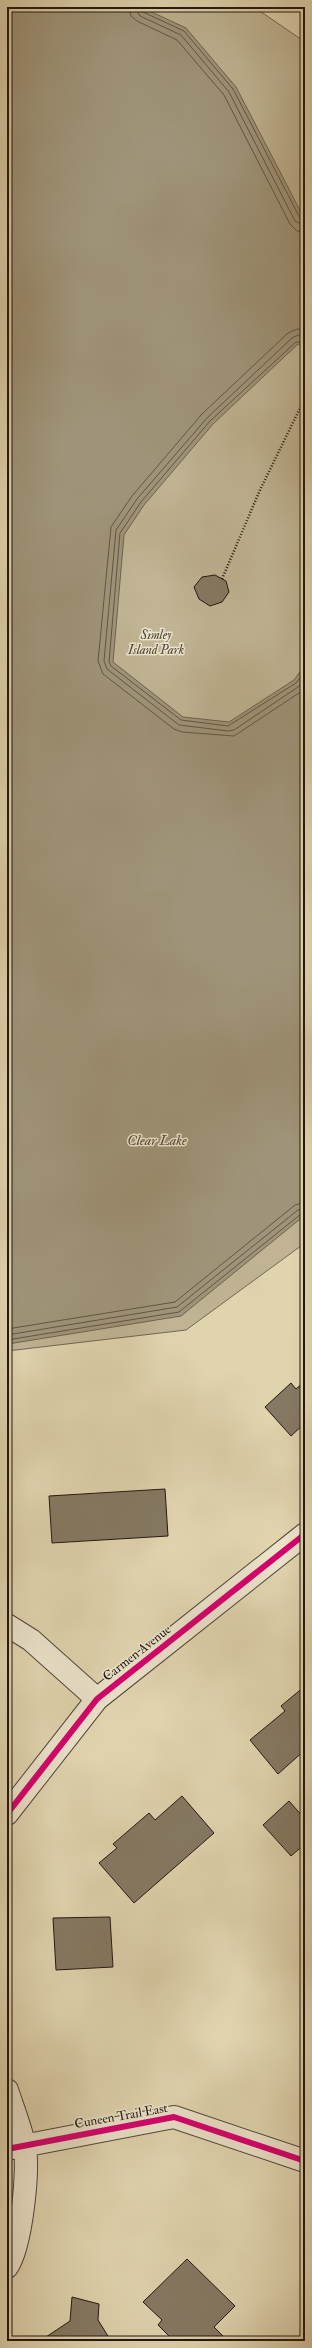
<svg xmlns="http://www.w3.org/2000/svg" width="312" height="2348" font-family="'IM FELL Double Pica',serif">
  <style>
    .green { fill: #c0b494; stroke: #716652 }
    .water { fill: #9f9479; stroke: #6d624f }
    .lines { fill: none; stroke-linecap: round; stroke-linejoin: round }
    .shore { stroke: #605644; stroke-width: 1 }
    .building { fill: #857963; stroke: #221710 }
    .street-casing { stroke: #524638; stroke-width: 24 }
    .path { stroke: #221710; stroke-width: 2.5; stroke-dasharray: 1 2; stroke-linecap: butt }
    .street { stroke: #ebe3cb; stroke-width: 22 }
    .cycleway-casing { stroke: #ebe3cb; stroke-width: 8 }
    .cycleway { stroke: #d6006c; stroke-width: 6 }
    .labels { text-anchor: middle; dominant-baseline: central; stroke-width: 3; stroke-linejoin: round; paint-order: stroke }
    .park-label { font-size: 13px; font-style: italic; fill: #514638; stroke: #ebe3cb }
    .street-label { font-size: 13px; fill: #221710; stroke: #ebe3cb }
    .water-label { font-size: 14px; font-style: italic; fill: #54493a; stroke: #ebe3cb }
  </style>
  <rect width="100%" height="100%" fill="#e0d4af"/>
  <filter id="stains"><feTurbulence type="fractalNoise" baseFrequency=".005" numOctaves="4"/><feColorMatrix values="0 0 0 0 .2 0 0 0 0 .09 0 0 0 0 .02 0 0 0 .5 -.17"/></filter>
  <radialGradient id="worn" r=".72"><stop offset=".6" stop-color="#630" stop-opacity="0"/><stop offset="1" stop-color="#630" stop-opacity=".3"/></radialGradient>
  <!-- green -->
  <path class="green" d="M7 7H254L305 42V1243L186 1330 7 1351Z"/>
  <!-- water -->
  <path class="water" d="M7 7H141L186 28 236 87 305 220V346L298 344 213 424 144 505 124 535 113 662 183 717 229 722 294 680 305 665V1215L181 1316 8 1344Z"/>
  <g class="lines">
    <!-- shore -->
    <path class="shore" d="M129 7 131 16 137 21 177 40 224 95 290 224 297 231 305 232
      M135 7 140 16 181 35 229 92 295 221 305 226
      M140 7 143 12 184 31 233 89 300 218 305 221
      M305 330 297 329 288 333 202 414 132 496 111 527 98 661 103 674 174 729 182 732 234 736 305 689
      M305 337 298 335 292 338 207 418 137 499 116 530 104 661 107 669 179 725 228 731 234 730 298 687 305 680
      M305 342H296L210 421 141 502 120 533 109 662 111 666 181 720 228 726 296 683 305 672
      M7 1329 175 1302 295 1205 305 1202
      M7 1335 177 1307 298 1210 305 1208
      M7 1340 179 1312 301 1214 305 1213"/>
  </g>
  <!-- building -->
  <path class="building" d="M215 575 226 581 229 592 222 602 210 606 199 599 194 587 202 577Z
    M305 1381V1423L291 1436 265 1407 291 1383 296 1389Z
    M165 1489 168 1536 52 1543 49 1496Z
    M305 1686V1750L278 1774 250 1740 285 1711 281 1706Z
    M182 1796 214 1833 134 1903 99 1863 117 1848 113 1844 149 1813 155 1820Z
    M289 1801 305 1819V1844L291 1856 263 1825Z
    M110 1917 113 1967 56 1970 53 1918Z
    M187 2259 235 2306 214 2327 228 2341H174L158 2325 162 2320 143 2302Z
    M72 2297 99 2304 98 2320 111 2341H40L70 2321Z"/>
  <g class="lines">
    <!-- street casing -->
    <g class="street-casing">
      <path id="street" d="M7 1625 31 1640 97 1699
        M7 1814 97 1699 305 1534
        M7 2090C13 2108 20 2126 24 2143 30 2168 21 2247 7 2267
        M7 2149 174 2117 305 2161"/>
    </g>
    <!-- path -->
    <path class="path" d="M222 579 260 490 305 398"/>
    <!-- street -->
    <use href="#street" class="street"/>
    <!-- cycleway casing -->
    <g class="cycleway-casing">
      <path id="cycleway" d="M7 1814 97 1699 305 1534
        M7 2149 174 2117 305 2161"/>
    </g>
    <!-- cycleway -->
    <use href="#cycleway" class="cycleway"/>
  </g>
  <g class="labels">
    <!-- park labels -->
    <g class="park-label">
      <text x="156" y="635">Simley<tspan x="156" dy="15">Island Park</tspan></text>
    </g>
    <!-- street labels -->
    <g class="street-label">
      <text transform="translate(137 1653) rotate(-38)">Carmen Avenue</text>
      <text transform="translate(121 2116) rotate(-10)">Cuneen Trail East</text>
    </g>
    <!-- water labels -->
    <g class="water-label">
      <text x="157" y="1140">Clear Lake</text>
    </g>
  </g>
  <!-- margin -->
  <rect width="312" height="2348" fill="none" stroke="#e0d4af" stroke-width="24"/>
  <rect x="8" y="8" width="296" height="2332" fill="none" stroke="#221710" stroke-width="2"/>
  <rect x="12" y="12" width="288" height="2324" fill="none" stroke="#221710"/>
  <rect width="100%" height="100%" filter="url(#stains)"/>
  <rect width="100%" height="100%" fill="url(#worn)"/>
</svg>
